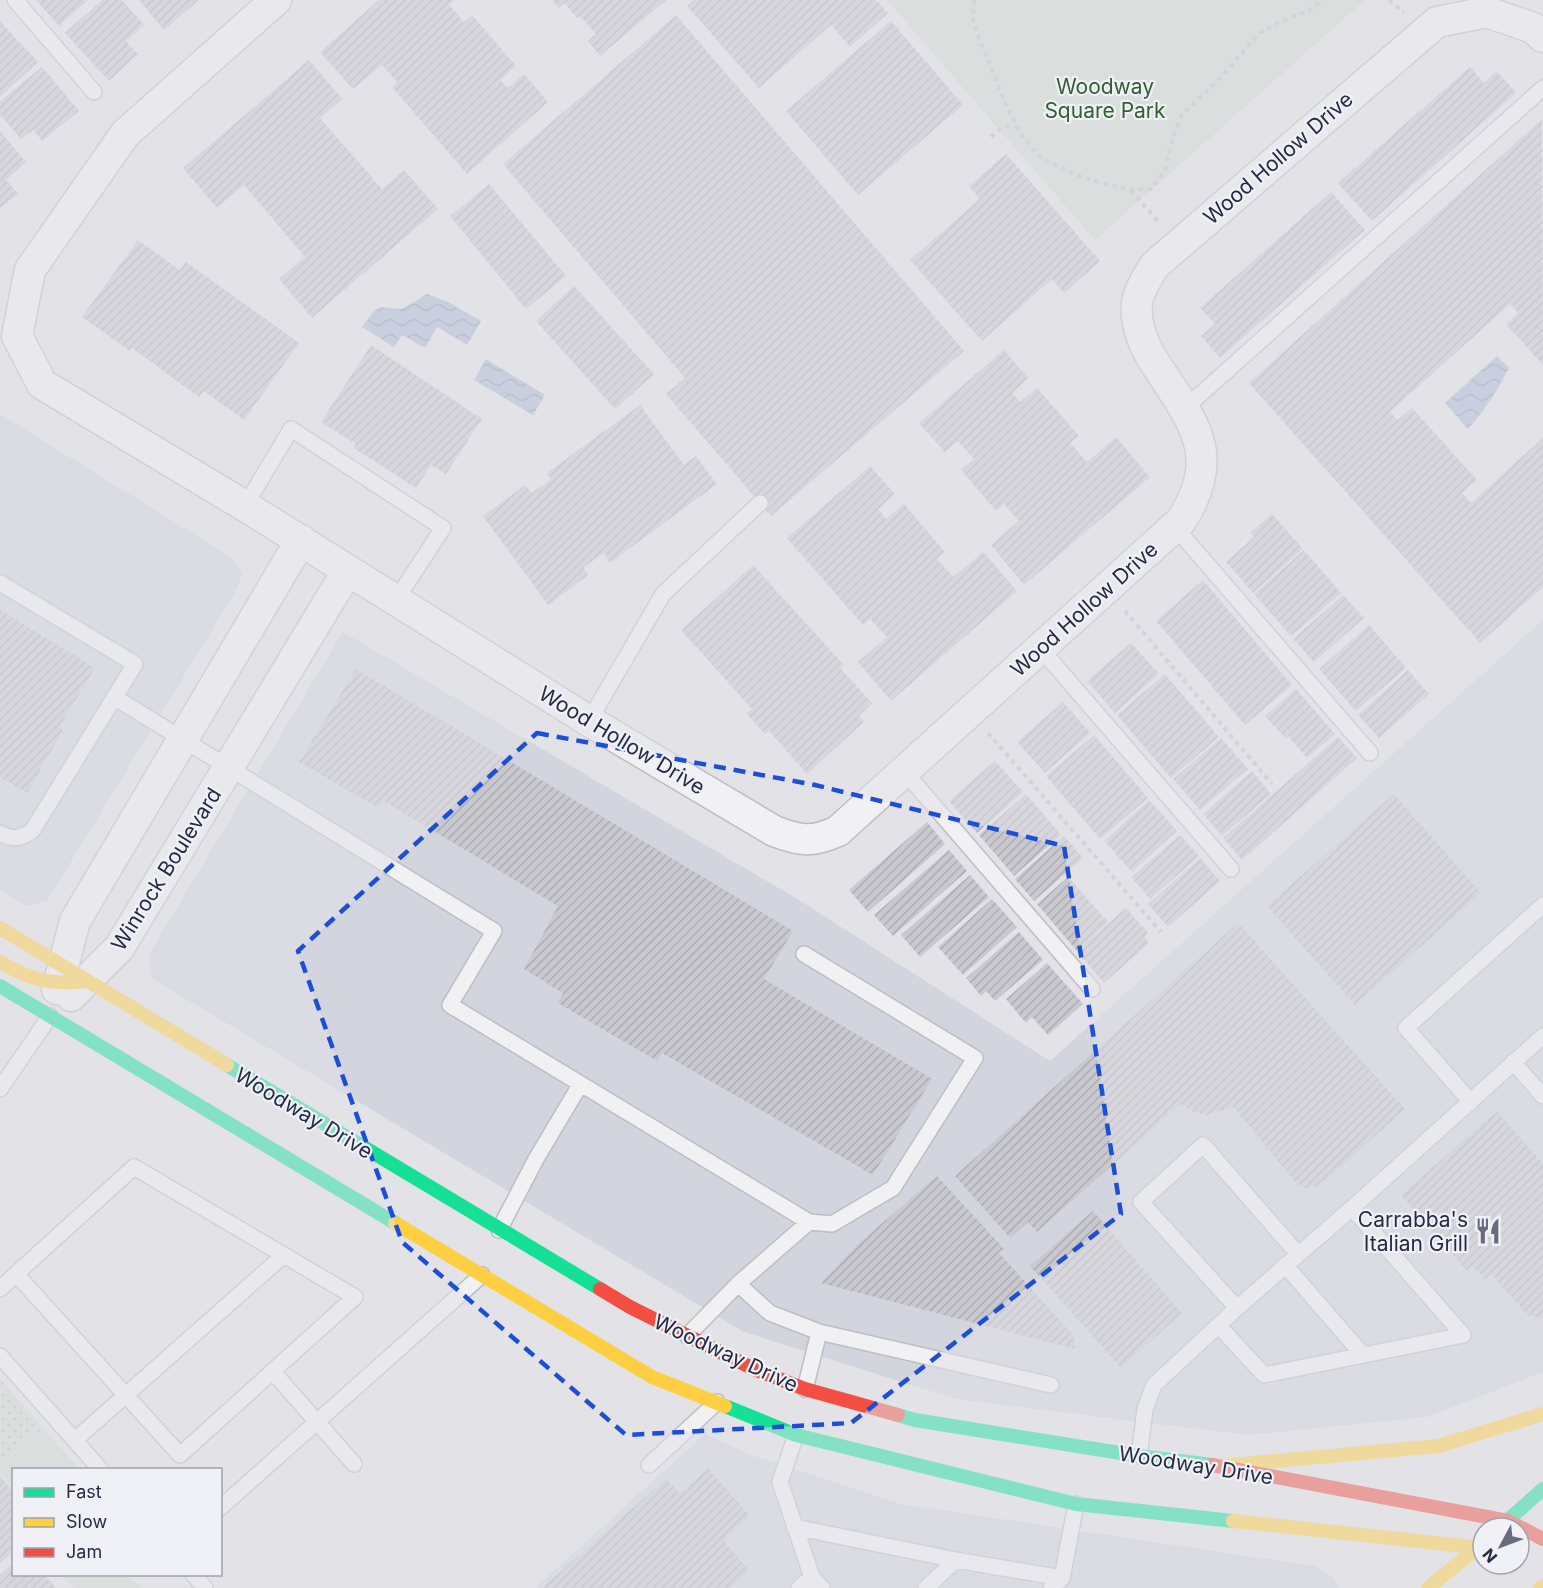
<svg xmlns="http://www.w3.org/2000/svg" width="1543" height="1588" font-family="Inter,sans-serif">
  <style>
    .built { fill: #d2d5de }
    .grass { fill: url(#grass-dots) }
    .park { fill: #d0dbd1 }
    .water { fill: url(#water-waves) }
    .building { fill: url(#building-hatch) }
    .lines { fill: none; stroke-linecap: round; stroke-linejoin: round }
    .lane-casing { stroke: #bdbec3; stroke-width: 18 }
    .street-casing { stroke: #bdbec3; stroke-width: 33 }
    .path { stroke: #c0c1c7; stroke-width: 4; stroke-dasharray: 4.5 4.5; stroke-linecap: butt }
    .lane { stroke: #f1f1f4; stroke-width: 15 }
    .street { stroke: #f1f1f4; stroke-width: 30 }
    .fast { stroke: #16e098; stroke-width: 14 }
    .slow { stroke: #ffcf43; stroke-width: 14 }
    .jam { stroke: #f24e42; stroke-width: 14 }
    .marked { fill: none; stroke: #1d4ed8; stroke-width: 4.5; stroke-dasharray: 12 8; stroke-linejoin: round }
    .labels { text-anchor: middle; dominant-baseline: central; stroke-width: 4.5; stroke-linejoin: round; paint-order: stroke }
    .park-label { font-size: 21px; fill: #326032; stroke: #eff1f7 }
    .street-label { font-size: 21px; fill: #262b43; stroke: #eff1f7 }
    .poi-label { font-size: 21px; fill: #262b43; stroke: #eff1f7; text-anchor: end }
  </style>
  <defs>
    <pattern id="grass-dots" width="8" height="8" patternUnits="userSpaceOnUse" patternTransform="scale(1.5)"><rect width="8" height="8" fill="#d0dbd1"/><path d="M2 2h.1M6 6h.1" fill="none" stroke="#b2bcb5" stroke-width="1.8" stroke-linecap="round"/></pattern>
    <pattern id="water-waves" width="16" height="10" patternUnits="userSpaceOnUse" patternTransform="scale(1.5)"><rect width="16" height="10" fill="#adb9d6"/><path d="M0 5q4-4 8 0t8 0" fill="none" stroke="#8d97af"/></pattern>
    <pattern id="building-hatch" width="6" height="6" patternUnits="userSpaceOnUse" patternTransform="scale(1.5)"><rect width="6" height="6" fill="#c8c8ce"/><path d="M-1 1l2-2M0 6l6-6M5 7l2-2" fill="none" stroke="#acacb2"/></pattern>
  </defs>
  <rect width="100%" height="100%" fill="#e2e2e7"/>
  <!-- built -->
  <path class="built" d="M0 414 234 559 242 575 235 592 47 901 26 906 0 890Z
    M1543 620V1372L1427 1417 1248 1435 956 1399 744 1332 151 978 149 954 343 632 799 900 1050 1061Z
    M705 1434 748 1454 901 1504 1314 1566 1332 1576 1339 1588H535Z"/>
  <!-- grass -->
  <path class="grass" d="M0 1379 43 1428 0 1465Z"/>
  <!-- park -->
  <path class="park" d="M887 0H1365L1095 240Z
    M43 1429 80 1469 14 1470 13 1488 0 1473V1466Z
    M62 1575H128L141 1588H74Z"/>
  <!-- water -->
  <path class="water" d="M427 294 448 302 481 321 467 345 437 327 425 348 402 335 394 347 362 327 373 312 380 307 402 309Z
    M1497 356 1509 368C1497 391 1485 410 1468 429L1445 403Z
    M486 359 545 395 533 415 474 380Z"/>
  <!-- building -->
  <path class="building" d="M36 0H88L59 26Z
    M102 0H122L144 25 126 41 138 54 109 81 65 33Z
    M139 0H199L164 30Z
    M379 0H455L449 5 464 22 472 15 516 66 500 80 508 88 524 74 548 102 467 174 392 87 397 82 382 65 353 89 320 52Z
    M552 0H666L600 56 588 41 596 34 580 16 577 18 564 3 559 8Z
    M694 0H876L888 13 850 47 831 25 759 88 687 6Z
    M676 15 964 351 771 516 666 394 685 378 503 164Z
    M0 21 38 62 0 97Z
    M891 21 963 105 858 195 786 111Z
    M309 60 342 99 320 118 382 189 404 170 438 209 312 318 279 279 305 257 244 185 217 208 183 168Z
    M42 67 79 111 42 141 33 130 21 139 0 115V101Z
    M1470 67 1484 83 1497 71 1516 93 1372 221 1338 183Z
    M1542 119 1543 365 1506 324 1518 313 1510 304 1390 412 1398 420 1412 408 1477 480 1462 493 1471 503 1543 438V587L1480 643 1249 383Z
    M0 131 26 162 6 180 18 194 0 208Z
    M1006 154 1100 261 1064 293 1052 279 982 341 910 260 980 199 969 186Z
    M489 184 566 276 526 309 450 216Z
    M1331 192 1365 230 1220 358 1201 336 1215 324 1200 308Z
    M138 240 180 270 186 262 299 343 244 420 204 391 199 397 132 348 130 351 82 317Z
    M574 286 654 374 615 409 536 321Z
    M371 345 482 419 446 474 431 465 416 488 354 448 356 444 321 422Z
    M1004 350 1028 378 1012 393 1020 402 1037 388 1079 436 1070 443 1087 462 1116 437 1150 477 1024 585 991 545 1019 521 1004 504 996 511 961 470 974 459 958 441 945 452 919 423Z
    M640 405 684 465 696 456 717 484 610 563 604 553 583 568 588 575 548 605 483 516 525 485 532 493 551 479 547 473Z
    M870 466 895 494 878 509 886 519 904 504 945 552 937 559 953 577 983 552 1017 591 891 701 858 662 887 637 870 619 863 625 787 538Z
    M1272 514 1303 549 1253 593 1226 562 1254 537 1250 533Z
    M1304 550 1341 593 1291 636 1254 594Z
    M753 565 844 665 840 668 872 703 859 716 864 722 807 774 769 731 765 734 746 713 752 709 681 630Z
    M1203 580 1292 685 1245 725 1156 621Z
    M1343 595 1364 618 1314 662 1293 639Z
    M0 610 95 668 59 727 63 730 27 793 0 777Z
    M1369 625 1406 668 1356 711 1319 669Z
    M1131 643 1159 674 1115 713 1087 681Z
    M356 669 793 931 764 979 932 1079 873 1175 662 1053 657 1061 558 1003 563 993 524 969 558 906 382 800 378 808 299 762Z
    M1408 670 1429 694 1379 738 1358 715Z
    M1165 674 1219 737 1171 778 1117 715Z
    M1296 689 1335 734 1307 758 1288 736 1286 739 1265 716Z
    M1063 702 1090 733 1045 773 1017 742Z
    M1094 735 1148 798 1100 839 1046 776Z
    M1338 737 1357 758 1242 860 1223 838Z
    M1221 738 1248 769 1200 810 1173 779Z
    M995 761 1023 792 977 833 949 801Z
    M1252 771 1271 794 1222 836 1203 814Z
    M1026 794 1061 835 1014 876 979 835Z
    M1394 794 1481 893 1355 1005 1267 906Z
    M1149 800 1177 831 1132 872 1104 841Z
    M927 822 945 844 868 912 849 890Z
    M1180 835 1199 856 1150 899 1131 877Z
    M1064 836 1083 858 1034 901 1015 879Z
    M949 850 967 871 893 936 874 915Z
    M1200 858 1220 881 1168 927 1148 904Z
    M970 875 989 897 920 957 901 935Z
    M1068 877 1108 922 1080 948 1126 908 1148 933 1144 937 1149 943 1104 983 1037 904Z
    M992 899 1017 927 963 975 938 947Z
    M1238 923 1405 1109 1326 1180 1315 1187 1305 1188 1296 1183 1233 1107 1207 1115 1194 1112 1181 1104 1037 1232 1028 1222 1010 1238 955 1176Z
    M1019 932 1043 960 995 1001 986 991 981 996 966 978Z
    M1047 963 1083 1004 1048 1035 1032 1017 1026 1023 1006 999Z
    M1497 1111 1543 1164V1318L1527 1315 1491 1274 1485 1280 1473 1266 1467 1271 1401 1195Z
    M937 1176 1004 1249 999 1253 1074 1336 1075 1349 821 1283 858 1244Z
    M1093 1211 1182 1313 1121 1368 1030 1266Z
    M708 1468 750 1516 723 1540 749 1571 730 1588H542L666 1479 680 1494Z
    M0 1476 14 1492V1551L0 1563Z
    M14 1563V1574H44L56 1588H0V1575Z"/>
  <g class="lines">
    <!-- lane casing -->
    <g class="lane-casing">
      <path id="lane" d="M15 0 94 92
        M1184 409 1543 88
        M245 506 291 429 443 528 396 600
        M1175 527 1370 753
        M0 583 135 664 32 831C19 839 13 840 0 833
        M1040 648 1231 869
        M114 697 494 931 450 1005 809 1222
        M589 721 663 594 760 503
        M904 771 1092 989
        M1513 1062 1543 1096
        M0 1089 50 1016
        M1471 1102 1406 1028 1543 905
        M499 1230 536 1159 580 1085
        M1285 1265 1362 1354
        M738 1284 770 1313 819 1332 1051 1385
        M0 1289 16 1274 134 1167 355 1297 180 1455 16 1274
        M1237 1308 1141 1202 1203 1145 1298 1254
        M1219 1326 1264 1375 1463 1335 1352 1208
        M687 1336 738 1284 809 1222 832 1224 893 1188 975 1058 804 954
        M0 1356 101 1470
        M273 1372 354 1464
        M805 1389 819 1332
        M796 1435 780 1482 812 1577 822 1588
        M75 1440 284 1255
        M1139 1456 1145 1409 1154 1385 1237 1308 1352 1208 1543 1036
        M649 1465 717 1402
        M220 1508 482 1275
        M794 1527 956 1560 1062 1578
        M193 1574 205 1588
        M799 1588 812 1577
        M926 1588 956 1560
        M1051 1588 1062 1578 1076 1504"/>
    </g>
    <!-- street casing -->
    <g class="street-casing">
      <path id="street" d="M276 0 125 134 30 270 17 336 42 384 245 506 589 721 774 831C800 841 812 843 838 831L1181 521C1224 454 1192 421 1155 363 1144 346 1135 324 1137 303 1139 290 1148 276 1155 265L1437 22 1487 12 1533 28 1543 37
        M57 989 75 921 301 540
        M71 996 119 948 348 570"/>
    </g>
    <!-- path -->
    <path class="path" d="M974 0 973 23 1006 105 1021 135 1042 159 1084 178 1130 190 1151 189 1165 171 1171 143 1181 116 1225 73 1258 34 1277 23 1308 11 1324 0
      M1389 0 1404 13
      M991 137 1003 126 1017 127
      M1131 190 1159 223
      M1125 611 1272 784
      M988 733 1161 932"/>
    <!-- lane -->
    <use href="#lane" class="lane"/>
    <!-- street -->
    <use href="#street" class="street"/>
    <!-- fast -->
    <path class="fast" d="M0 986 395 1223
      M227 1065 600 1289
      M725 1406 796 1435 1076 1504 1233 1521
      M898 1415 915 1420 1139 1456 1212 1465
      M1499 1528 1543 1489"/>
    <!-- slow -->
    <path class="slow" d="M0 928 227 1065
      M0 962C31 980 50 985 86 981
      M395 1223 652 1377 725 1406
      M1221 1466 1438 1446 1543 1414
      M1233 1521 1483 1548
      M1428 1588 1483 1543
      M1540 1588 1543 1586"/>
    <!-- jam -->
    <path class="jam" d="M600 1289 630 1307 756 1370 805 1389 898 1415
      M1212 1465 1508 1521 1543 1539"/>
  </g>
  <!-- marked area -->
  <path d="M0 0H1543V1588H0ZM537 733 815 785 1064 846 1121 1214 851 1423 626 1435 402 1242 298 951Z" fill="#e2e2e7" fill-opacity=".55" fill-rule="evenodd"/>
  <path class="marked" d="M537 733 815 785 1064 846 1121 1214 851 1423 626 1435 402 1242 298 951Z"/>
  <!-- icons -->
  <defs>
    <g id="restaurant-bare" transform="scale(2.07)"><path d="M-5-6h1v4h1v-4h1v4h1v-4h1v5L-1.5 .5V6h-2V.5L-5-1ZM5-6V6H3V1.5H1.5Q1.5-4 5-6Z" fill="#686b7c" stroke="#eff1f7" stroke-width="2.5" paint-order="stroke"/></g>
  </defs>
  <g fill-rule="evenodd">
    <use href="#restaurant-bare" x="1488" y="1231"/>
  </g>
  <g class="labels">
    <!-- park labels -->
    <g class="park-label">
      <text x="1105" y="86">Woodway<tspan x="1105" dy="24">Square Park</tspan></text>
    </g>
    <!-- street labels -->
    <g class="street-label">
      <text transform="translate(1278 158) rotate(-41)">Wood Hollow Drive</text>
      <text transform="translate(1084 609) rotate(-42)">Wood Hollow Drive</text>
      <text transform="translate(622 740) rotate(31)">Wood Hollow Drive</text>
      <text transform="translate(166 869) rotate(-58)">Winrock Boulevard</text>
      <text transform="translate(304 1113) rotate(31)">Woodway Drive</text>
      <text transform="translate(726 1353) rotate(25)">Woodway Drive</text>
      <text transform="translate(1196 1465) rotate(9)">Woodway Drive</text>
    </g>
    <!-- poi labels -->
    <g class="poi-label">
      <text x="1468" y="1219">Carrabba's<tspan x="1468" dy="24">Italian Grill</tspan></text>
    </g>
  </g>
  <!-- legend -->
  <rect x="12" y="1468" width="210" height="108" fill="#eff1f7" stroke="#9fa2af" stroke-width="1.5"/>
  <rect x="24" y="1488" width="30" height="9" fill="#16e098" stroke="#9fa2af" stroke-width="1.5"/>
  <text x="66" y="1498" font-size="18" fill="#262b43">Fast</text>
  <rect x="24" y="1518" width="30" height="9" fill="#ffcf43" stroke="#9fa2af" stroke-width="1.5"/>
  <text x="66" y="1528" font-size="18" fill="#262b43">Slow</text>
  <rect x="24" y="1548" width="30" height="9" fill="#f24e42" stroke="#9fa2af" stroke-width="1.5"/>
  <text x="66" y="1558" font-size="18" fill="#262b43">Jam</text>
  <!-- north arrow -->
  <g transform="translate(1501 1546) rotate(229)"><circle r="28" fill="#eff1f7" stroke="#9fa2af" stroke-width="1.5"/>
  <path d="M0-4.5L10 22L0 15L-10 22Z" fill="#686b7c"/>
  <text y="-9" font-size="16" font-weight="bold" text-anchor="middle" fill="#262b43">N</text>
  </g>
</svg>
